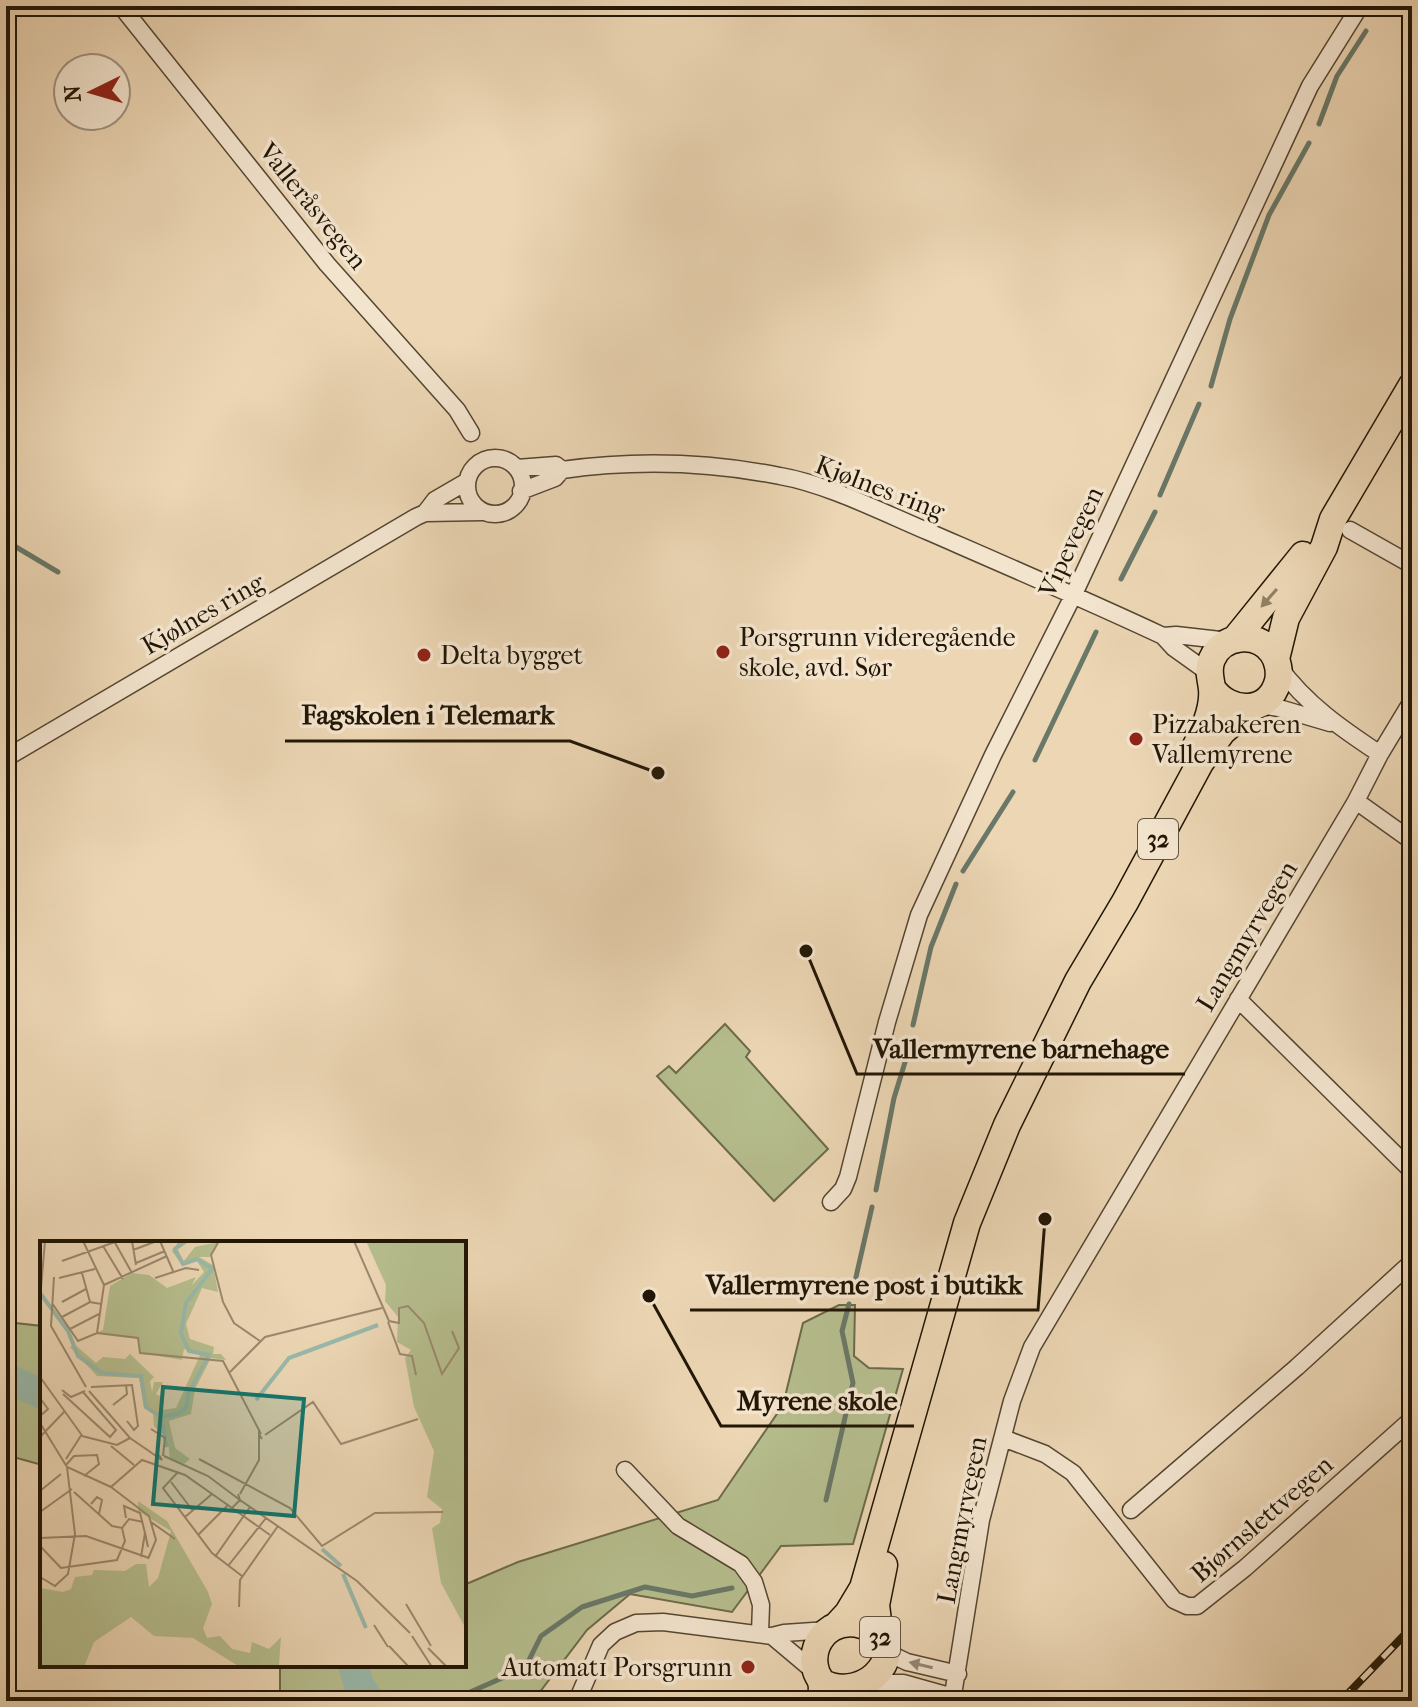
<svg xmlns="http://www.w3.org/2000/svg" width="1418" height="1707" font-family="'IM FELL French Canon',serif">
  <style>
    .green { fill: #b6be8e; stroke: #6c6a4a; stroke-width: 2 }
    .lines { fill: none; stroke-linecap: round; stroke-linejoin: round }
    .stream { stroke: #697868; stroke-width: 5 }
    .river { stroke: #99b9aa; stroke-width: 30 }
    .minor-casing { stroke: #544631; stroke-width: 19 }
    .primary-casing { stroke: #211605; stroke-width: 29 }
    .minor { stroke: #f3e4ce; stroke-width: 16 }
    .primary { stroke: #ecd6b4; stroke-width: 26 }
    .rail-casing { stroke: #211605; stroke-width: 8 }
    .rail { stroke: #f3e4ce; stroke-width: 5; stroke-dasharray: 15; stroke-linecap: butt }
    .oneway { fill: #918065 }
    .oneway2 { fill: #948774 }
    .poi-dot { fill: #8f2418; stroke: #f3e4ce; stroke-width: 3 }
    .labels { text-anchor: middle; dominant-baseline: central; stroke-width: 7; stroke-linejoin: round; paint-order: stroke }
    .shield { fill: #f3e4ce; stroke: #605441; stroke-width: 2 }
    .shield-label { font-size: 24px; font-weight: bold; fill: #211605 }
    .street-label { font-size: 26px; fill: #211605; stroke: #f3e4ce }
    .poi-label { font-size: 26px; fill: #211605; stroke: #f3e4ce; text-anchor: start }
    .inset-river { fill: none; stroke: #99b9aa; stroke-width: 4 }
    .inset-road { fill: none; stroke: #9b896e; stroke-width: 2 }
    .view { fill: #0f766e; fill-opacity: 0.15; stroke: #0f766e; stroke-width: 4 }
    .inset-edge { fill: none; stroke: #211605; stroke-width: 4 }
    .leader { fill: none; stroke: #211605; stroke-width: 3 }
    .callout-dot { fill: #211605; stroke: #f3e4ce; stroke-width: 3 }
    .callout-label { font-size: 28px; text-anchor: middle; font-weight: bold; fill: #211605; stroke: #f3e4ce; stroke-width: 7; stroke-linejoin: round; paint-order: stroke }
  </style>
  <rect width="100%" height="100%" fill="#ecd6b4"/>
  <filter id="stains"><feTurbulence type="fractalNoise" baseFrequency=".0025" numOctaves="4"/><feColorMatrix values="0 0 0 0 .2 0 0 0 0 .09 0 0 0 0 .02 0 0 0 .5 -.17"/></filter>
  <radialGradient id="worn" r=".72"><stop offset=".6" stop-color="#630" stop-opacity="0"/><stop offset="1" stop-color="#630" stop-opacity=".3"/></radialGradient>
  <!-- green -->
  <path class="green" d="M725 1024 750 1051 746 1057 828 1149 774 1201 657 1076 669 1066 676 1073Z
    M839 1305H855L854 1356 869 1368 903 1369 853 1544 781 1546 732 1612 630 1594 587 1630 533 1701H280V1665H464V1585L518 1562 718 1500 783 1405 803 1323Z
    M6 1322 42 1326V1465L6 1455Z"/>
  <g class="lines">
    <!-- stream -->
    <path class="stream" d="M1386 7 1387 6
      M1319 124 1337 76 1366 31
      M1211 386 1230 319 1269 215 1309 143
      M1160 495 1199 404
      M6 541 58 572
      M1121 579 1155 512
      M1035 760 1096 632
      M963 871 1013 792
      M913 1025 931 947 956 884
      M876 1190 894 1098 910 1046
      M853 1290 872 1207
      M826 1500 853 1383 842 1331 849 1304
      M365 1693H468L525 1668 541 1636 582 1607 645 1587 692 1596 732 1588"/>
    <!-- river -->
    <path class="river" d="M6 1378 42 1394
      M353 1665 359 1685 365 1693 362 1701"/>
    <!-- minor casing -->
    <g class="minor-casing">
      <path id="minor" d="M121 6 327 264 457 410 471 433
        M467 486a28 28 0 1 1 56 0a28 28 0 1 1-56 0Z
        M517 468 556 465 562 470C633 460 709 462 780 476 827 484 884 513 929 532 1007 566 1086 600 1163 636L1174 648 1209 673
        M521 491 555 478 562 470
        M425 513 435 500 466 482
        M1350 530 1412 565
        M1163 636 1176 635 1229 641
        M1258 705 1279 708 1330 723
        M1380 754 1412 701
        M6 758 416 517 425 513 482 512
        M1356 801 1412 841
        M1238 999 1412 1171
        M831 1202 843 1189 848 1177 887 1022 919 915 993 755 1074 594 1310 86 1360 6
        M1003 1438 1045 1454 1073 1473 1174 1600 1187 1606H1197L1245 1568 1412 1419
        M625 1470 678 1526 741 1564 754 1582 761 1605 760 1633
        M1131 1510 1297 1367 1412 1262
        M772 1636 784 1633 828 1630
        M886 1652 907 1662 958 1674
        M879 1683H903L953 1697
        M577 1701 601 1645 615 1632 636 1623 663 1622 772 1636 816 1673
        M952 1701 981 1520 1012 1401 1032 1347 1356 801 1380 754C1342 729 1306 704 1279 667"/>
    </g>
    <!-- primary casing -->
    <g class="primary-casing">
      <path id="primary" d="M1236 638 1303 555
        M1276 659 1286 618 1324 547 1333 519 1412 385
        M1193 752C1202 734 1214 710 1212 689 1211 678 1207 670 1212 659 1222 635 1256 631 1272 652 1278 660 1280 672 1278 681 1269 715 1229 714 1212 688
        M836 1626 848 1613 863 1588 967 1223 1007 1125 1078 981 1125 902 1200 763 1222 732 1251 707
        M880 1637 876 1605 884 1565
        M821 1701C821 1696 823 1688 821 1682 820 1678 817 1675 816 1671 811 1655 817 1637 832 1628 841 1623 852 1622 862 1625 918 1643 868 1707 821 1682"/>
    </g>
    <!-- minor -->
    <use href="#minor" class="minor"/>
    <!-- primary -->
    <use href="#primary" class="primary"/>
    <!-- rail casing -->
    <g class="rail-casing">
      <path id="rail" d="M1341 1701 1412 1627"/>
    </g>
    <!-- rail -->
    <use href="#rail" class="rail"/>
  </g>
  <!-- one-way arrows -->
  <defs><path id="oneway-solid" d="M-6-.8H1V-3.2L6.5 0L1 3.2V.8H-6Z" transform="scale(2)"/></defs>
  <use class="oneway" href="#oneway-solid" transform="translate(1269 598) rotate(131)"/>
  <use class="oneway2" href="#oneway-solid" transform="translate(921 1665) rotate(-167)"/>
  <!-- markers -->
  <g class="poi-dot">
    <circle cx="723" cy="652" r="8"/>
    <circle cx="424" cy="655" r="8"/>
    <circle cx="1136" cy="739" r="8"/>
    <circle cx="748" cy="1667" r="8"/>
  </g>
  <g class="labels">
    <!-- shield labels -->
    <g class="shield">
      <rect x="1138" y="819" width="40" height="40" rx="6"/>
      <rect x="860" y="1617" width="40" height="40" rx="6"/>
    </g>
    <g class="shield-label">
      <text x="1158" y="839">32</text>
      <text x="880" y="1637">32</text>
    </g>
    <!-- street labels -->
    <g class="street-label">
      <text transform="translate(313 206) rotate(51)">Valleråsvegen</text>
      <text transform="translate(880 488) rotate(21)">Kjølnes ring</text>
      <text transform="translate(1071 542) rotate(-65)">Vipevegen</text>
      <text transform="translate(203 614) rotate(-30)">Kjølnes ring</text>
      <text transform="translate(1247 936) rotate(-59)">Langmyrvegen</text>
      <text transform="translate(1262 1519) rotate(-41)">Bjørnslettvegen</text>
      <text transform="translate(962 1520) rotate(-79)">Langmyrvegen</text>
    </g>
    <!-- poi labels -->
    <g class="poi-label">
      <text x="739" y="637">Porsgrunn videregående<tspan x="739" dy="30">skole, avd. Sør</tspan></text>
      <text x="440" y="655">Delta bygget</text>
      <text x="1152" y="724">Pizzabakeren<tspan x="1152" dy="30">Vallemyrene</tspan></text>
      <text x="732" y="1667" text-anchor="end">Automat1 Porsgrunn</text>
    </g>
  </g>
  <!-- overview -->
  <g transform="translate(40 1241)">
    <rect width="426" height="426" fill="#ecd6b4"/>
    <path d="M139 0H150L137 9 143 21 155 6 178 1 170 16H159L173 24 178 51 162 47 146 83 150 98 174 106 173 113H181L186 119 171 117 155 148 151 173 129 180 135 207 150 218 144 223 130 218 128 199 114 185 113 171 104 167 99 137 57 135 30 106 34 103 56 122 63 116 85 118 90 113 114 136 110 140 112 151 114 141H123L116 153 122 156V169L136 167 160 114 144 108 142 119 100 112 99 97 57 92 63 89 70 45 92 32 109 34 127 47 156 36 152 44 164 31 157 20 142 24 132 10ZM326 0H426V388L401 342 392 287 400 282 402 268 387 256 394 210 374 166 365 117 371 109 357 101 358 76 345 60 346 44ZM98 260 127 280 168 351 172 363 163 387 167 397 180 395 192 408 210 412 212 401 229 408 241 396 239 424 200 426 153 397 114 395 91 376 54 401 44 426H0V347L23 351 31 348 35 336 52 334 54 329 85 330 96 323H106L109 346 118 337 131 290 98 270Z" fill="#b6be8e"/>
    <path class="inset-river" d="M0 52 28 90 38 115 62 132 101 135 106 166 121 176 138 173 146 167 149 151 169 114 149 110 141 92 146 62 172 28 157 18 143 23 135 8 145 0M216 159 249 117 338 84M121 176 127 206M282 308 301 325M303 333 326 387"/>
    <path class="inset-road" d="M43 0 64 44 57 92M74 0 92 32M92 0 96 24M120 0 133 30M179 0 171 14 183 61 194 82 220 100M314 0 349 80 359 82V67L368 65 384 82 402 133 419 107 412 90M63 5 83 38M93 9 117 0M22 20 75 1M96 22 125 10M42 32 50 61M14 36 11 85 46 146M19 37 55 28M115 37 146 27 159 29M64 44 127 15M0 59 5 0M22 61 46 48M12 62 38 100 57 92 98 97 100 112 183 120 221 193M22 76 50 61 61 63M348 81 360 113 372 115 376 134M30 88 59 73M190 131 225 96 342 67M0 136 41 193M51 146 92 144 98 185 94 189 87 180M22 149 31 156 45 150M49 150 90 197 122 219 119 214M23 153 70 196 76 189 43 151M0 157 8 168 0 175M73 164 87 153 86 144M0 182 27 226 71 246M111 188 125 197 123 215M225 194 273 161 301 203 378 178M42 195 77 204 90 197M0 196 25 170M71 205 94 224M124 215 168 235 200 259 198 253M26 218 42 193M159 218 250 267 282 305 335 272 403 271M26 224 34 215 57 214 59 223 44 235M138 231 123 247 172 312 202 335M131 241 153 270M71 246 102 219 145 234 192 267 200 259M71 246 109 275 116 299 108 318M0 250 21 233M34 251 72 285 82 287 89 278 103 281M200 253 219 219V193L222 198M200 259 317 340 370 392M51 263 57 256 62 259 59 273M192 267 230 294M0 271 32 248M145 276 172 253M86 277 84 265 100 272 105 292M111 281 135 298M158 294 188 264M0 297 46 295 109 317M0 305 21 327 77 319 85 300 82 287M101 316 105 292 108 306M175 316 210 266M188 325 226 277M0 336 15 345 28 333 35 293 27 226M366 363 391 405M199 366 200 339 238 285M334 384 348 406M372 395 392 426M388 407 407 426M353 409 349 405 369 426"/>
    <path class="view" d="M123 146 264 158 254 275 113 263Z"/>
    <rect width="426" height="426" class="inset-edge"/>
  </g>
  <!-- callouts -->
  <path class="leader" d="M658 773L570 741H285M806 951L857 1074H1185M1045 1219L1038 1310H690M649 1296L721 1426H914"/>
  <g class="callout-dot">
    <circle cx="658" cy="773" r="8"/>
    <circle cx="806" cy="951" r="8"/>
    <circle cx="1045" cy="1219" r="8"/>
    <circle cx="649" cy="1296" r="8"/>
  </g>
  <g class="callout-label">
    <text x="428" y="724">Fagskolen i Telemark</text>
    <text x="1021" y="1058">Vallermyrene barnehage</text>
    <text x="864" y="1294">Vallermyrene post i butikk</text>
    <text x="817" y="1410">Myrene skole</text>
  </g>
  <!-- margin -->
  <rect width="1418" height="1707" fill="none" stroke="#ecd6b4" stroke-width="32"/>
  <rect x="8" y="8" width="1402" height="1691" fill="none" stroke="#211605" stroke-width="4"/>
  <rect x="16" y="16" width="1386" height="1675" fill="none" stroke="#211605" stroke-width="2"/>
  <!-- north arrow -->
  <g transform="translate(92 92) rotate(265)"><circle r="38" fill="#f3e4ce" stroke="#9f927e" stroke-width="2"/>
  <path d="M0-6L14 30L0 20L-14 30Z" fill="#8f2418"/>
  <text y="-12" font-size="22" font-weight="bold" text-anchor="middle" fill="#211605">N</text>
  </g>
  <rect width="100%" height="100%" filter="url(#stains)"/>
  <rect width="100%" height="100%" fill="url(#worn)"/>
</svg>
